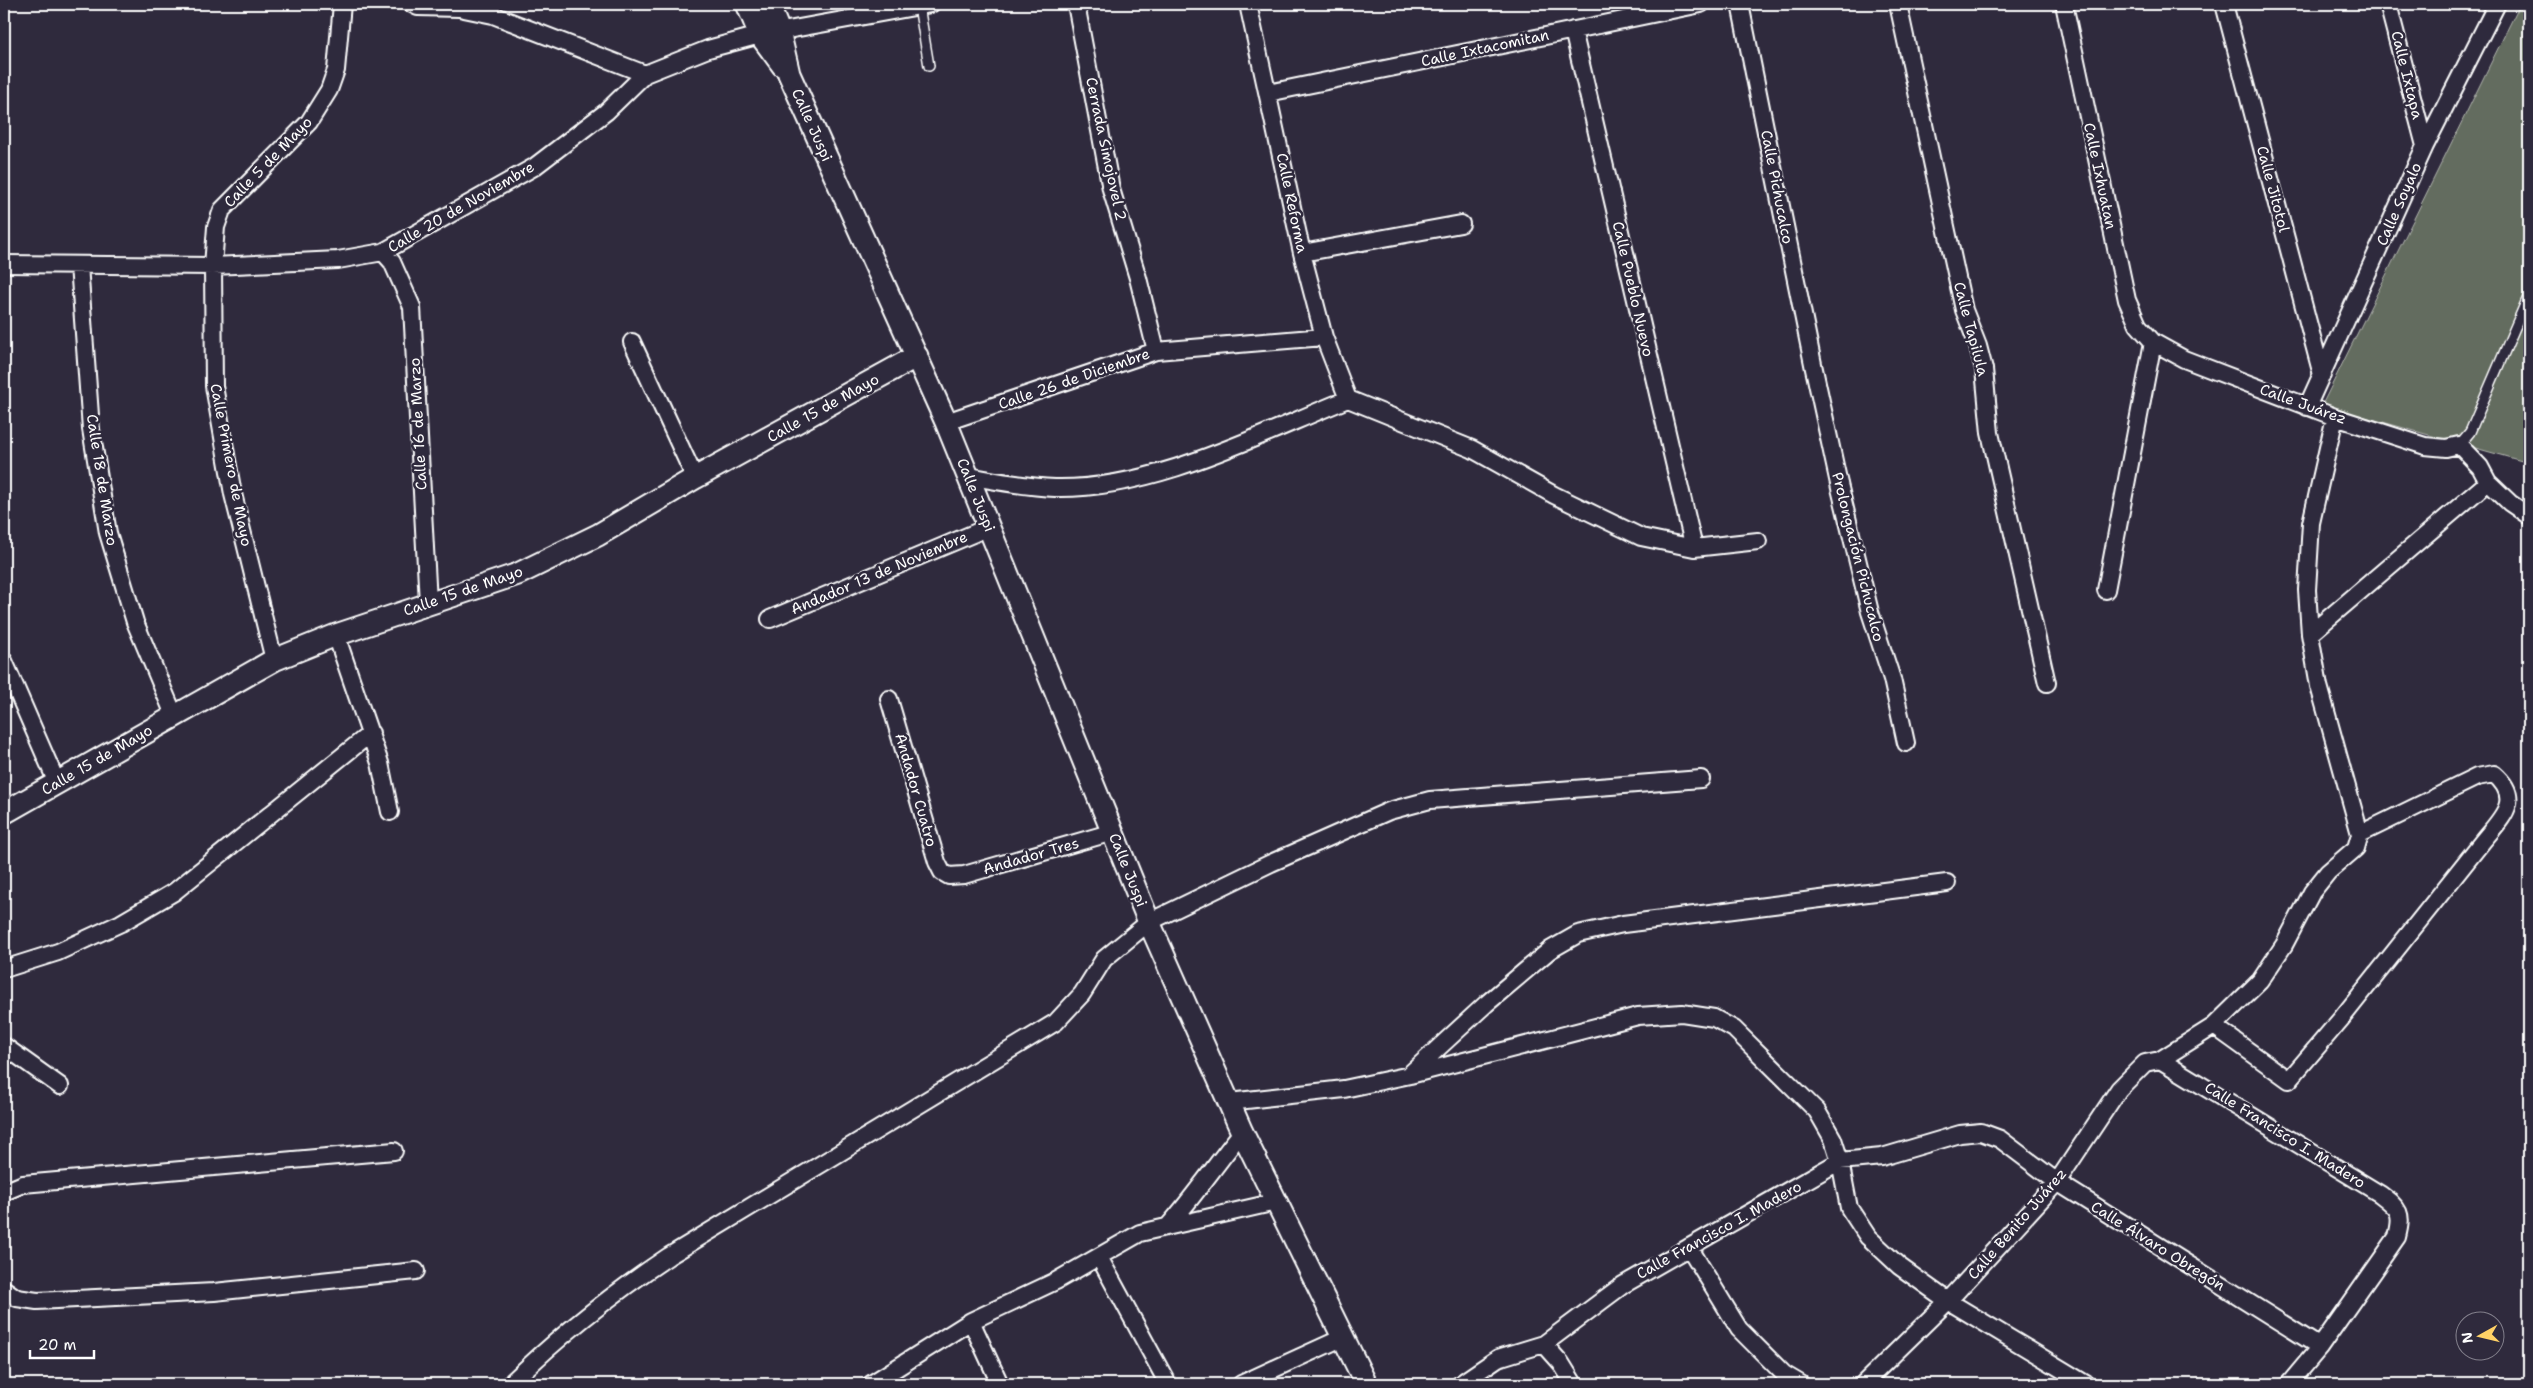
<svg xmlns="http://www.w3.org/2000/svg" width="2533" height="1388" font-family="'Shantell Sans',sans-serif">
  <style>
    .green { fill: #646c5f; stroke: #b2b6af }
    .lines { fill: none; stroke-linecap: round; stroke-linejoin: round }
    .service-casing { stroke: #fff; stroke-width: 12 }
    .minor-casing { stroke: #fff; stroke-width: 20 }
    .tertiary-casing { stroke: #fff; stroke-width: 25 }
    .service { stroke: #2f2a3d; stroke-width: 9 }
    .minor { stroke: #2f2a3d; stroke-width: 16 }
    .tertiary { stroke: #2f2a3d; stroke-width: 21 }
    .labels { text-anchor: middle; dominant-baseline: central; stroke-width: 5; stroke-linejoin: round; paint-order: stroke }
    .street-label { font-size: 15px; fill: #fff; stroke: #2f2a3d }
  </style>
  <rect width="100%" height="100%" fill="#2f2a3d"/>
  <filter id="ink" filterUnits="userSpaceOnUse"><feTurbulence type="fractalNoise" baseFrequency=".02" numOctaves="2"/><feDisplacementMap in="SourceGraphic" scale="10" xChannelSelector="R" yChannelSelector="G"/><feConvolveMatrix kernelMatrix="1 2 1 2 8 2 1 2 1" color-interpolation-filters="sRGB"/></filter>
  <g filter="url(#ink)">
    <!-- green -->
    <path class="green" d="M2520 4H2529V463L2322 405Z"/>
    <g class="lines">
      <!-- service casing -->
      <g class="service-casing">
        <path id="service" d="M919 6 929 66
          M2459 445 2470 432 2529 295"/>
      </g>
      <!-- minor casing -->
      <g class="minor-casing">
        <path id="minor" d="M412 4 418 7 459 8 493 15 645 74
          M1076 4 1111 189 1138 278 1156 351
          M1248 4 1302 253 1324 337 1348 399
          M1740 4 1814 369 1839 484 1870 612 1892 679 1906 743
          M1898 4 1964 310 1978 346 1984 369 1990 433 2047 683
          M2064 4 2127 300 2138 325 2153 342 2184 359 2335 417 2425 446 2446 448 2459 445 2480 467 2488 482 2510 503 2529 516
          M2224 4 2322 375
          M2388 4 2425 146
          M1573 30 1694 548
          M1268 93 1701 4
          M383 252 392 262 412 307 428 603
          M1302 253 1461 224
          M4 264 213 266 338 260 383 252 534 167 606 112 645 74 708 49 760 35 931 4
          M79 265 91 429 108 533 135 622 174 715
          M632 342 695 478
          M2307 407 2425 146 2497 4
          M946 422 1156 351 1324 337
          M968 476C997 481 1026 487 1055 488 1154 490 1258 435 1348 399L1472 449 1554 495 1641 537 1694 548 1758 541
          M2106 590 2153 342
          M770 619 989 527
          M2310 634 2488 482
          M336 635 380 763 390 812
          M274 660 233 494 214 386 213 266 216 227 222 210 309 122 329 90 336 70 342 4
          M4 661 57 783
          M889 699 937 862 942 872 949 876 964 875 1113 832
          M4 969 58 952 121 923 174 892 371 733
          M2214 1026 2289 1080 2341 1019 2482 842C2501 818 2524 800 2494 774L2477 777 2360 834
          M4 1046 60 1086
          M2160 1060 2380 1194C2400 1209 2403 1213 2397 1237L2320 1347 2289 1384
          M1411 1073 1486 1004 1550 950 1578 934 1623 924 1947 883
          M1229 1102 1344 1089 1410 1075 1638 1016 1682 1013 1714 1018 1734 1029 1817 1111 1833 1139 1840 1161 1849 1208 1868 1237 1899 1266 1948 1301 2086 1384
          M4 1192 23 1184 394 1151
          M1169 1225C1195 1195 1217 1163 1242 1132
          M1689 1247 1739 1329 1784 1374 1801 1384
          M1099 1257 1168 1384
          M4 1289 17 1298 37 1301 214 1292 416 1271
          M971 1321 1000 1384
          M1544 1344 1561 1363 1574 1384
          M510 1384C559 1336 612 1294 669 1256L1056 1022 1082 994 1104 959 1149 922 1271 863 1389 811 1430 800 1701 779
          M871 1384 971 1321 1056 1281 1140 1233 1276 1202
          M1241 1384 1344 1337
          M1460 1384 1498 1358 1544 1344 1623 1285 1840 1161 1882 1157 1960 1134 1981 1132 2000 1139 2057 1182 2320 1347
          M1863 1384 1948 1301 2057 1182 2119 1089 2145 1063 2160 1060 2214 1026 2260 981 2284 945 2312 892 2328 872 2356 848 2360 834 2319 686 2310 634 2307 590 2311 523 2335 417"/>
      </g>
      <!-- tertiary casing -->
      <g class="tertiary-casing">
        <path id="tertiary" d="M747 4 760 35 783 66
          M768 4 779 31 789 74 946 422 1149 922 1242 1132 1366 1384
          M4 813 274 660 336 635 518 574 598 535 695 478 917 356"/>
      </g>
      <!-- service -->
      <use href="#service" class="service"/>
      <!-- minor -->
      <use href="#minor" class="minor"/>
      <!-- tertiary -->
      <use href="#tertiary" class="tertiary"/>
    </g>
  </g>
  <g class="labels">
    <!-- street labels -->
    <g class="street-label">
      <text transform="translate(1485 48) rotate(-12)">Calle Ixtacomitan</text>
      <text transform="translate(2407 75) rotate(76)">Calle Ixtapa</text>
      <text transform="translate(812 125) rotate(66)">Calle Juspi</text>
      <text transform="translate(1106 149) rotate(78)">Cerrada Simojovel 2</text>
      <text transform="translate(268 162) rotate(-46)">Calle 5 de Mayo</text>
      <text transform="translate(2100 176) rotate(78)">Calle Ixhuatan</text>
      <text transform="translate(1777 187) rotate(79)">Calle Pichucalco</text>
      <text transform="translate(2273 189) rotate(75)">Calle Jitotol</text>
      <text transform="translate(1292 203) rotate(78)">Calle Reforma</text>
      <text transform="translate(2399 204) rotate(-66)">Calle Soyalo</text>
      <text transform="translate(461 207) rotate(-30)">Calle 20 de Noviembre</text>
      <text transform="translate(1633 289) rotate(77)">Calle Pueblo Nuevo</text>
      <text transform="translate(1971 329) rotate(75)">Calle Tapilula</text>
      <text transform="translate(1074 379) rotate(-19)">Calle 26 de Diciembre</text>
      <text transform="translate(2303 404) rotate(20)">Calle Juárez</text>
      <text transform="translate(823 408) rotate(-29)">Calle 15 de Mayo</text>
      <text transform="translate(418 424) rotate(-93)">Calle 16 de Marzo</text>
      <text transform="translate(231 465) rotate(79)">Calle Primero de Mayo</text>
      <text transform="translate(102 480) rotate(81)">Calle 18 de Marzo</text>
      <text transform="translate(976 495) rotate(68)">Calle Juspi</text>
      <text transform="translate(1858 557) rotate(76)">Prolongación Pichucalco</text>
      <text transform="translate(879 573) rotate(-23)">Andador 13 de Noviembre</text>
      <text transform="translate(463 591) rotate(-19)">Calle 15 de Mayo</text>
      <text transform="translate(97 760) rotate(-30)">Calle 15 de Mayo</text>
      <text transform="translate(916 790) rotate(74)">Andador Cuatro</text>
      <text transform="translate(1031 856) rotate(-16)">Andador Tres</text>
      <text transform="translate(1128 870) rotate(68)">Calle Juspi</text>
      <text transform="translate(2285 1135) rotate(32)">Calle Francisco I. Madero</text>
      <text transform="translate(2017 1224) rotate(-49)">Calle Benito Juárez</text>
      <text transform="translate(1719 1230) rotate(-29)">Calle Francisco I. Madero</text>
      <text transform="translate(2158 1246) rotate(32)">Calle Álvaro Obregón</text>
    </g>
  </g>
  <!-- margin -->
  <rect width="2533" height="1388" fill="none" stroke="#2f2a3d" stroke-width="20"/>
  <rect x="10" y="10" width="2513" height="1368" fill="none" stroke="#fff" stroke-width="2" filter="url(#ink)"/>
  <!-- north arrow -->
  <g transform="translate(2480 1336) rotate(262)"><circle r="24" fill="#2f2a3d" stroke="#827f8b"/>
  <path d="M0-4L9 19L0 12L-9 19Z" fill="#ffd166"/>
  <text y="-8" font-size="14" font-weight="bold" text-anchor="middle" fill="#ffffff">N</text>
  </g>
  <!-- scale -->
  <path d="M30 1350v8h64v-8" fill="none" stroke="#ffffff" stroke-width="2.5"/>
  <text x="38" y="1350" font-size="15" fill="#ffffff" stroke="#2f2a3d" stroke-width="4" paint-order="stroke">20 m</text>
</svg>
